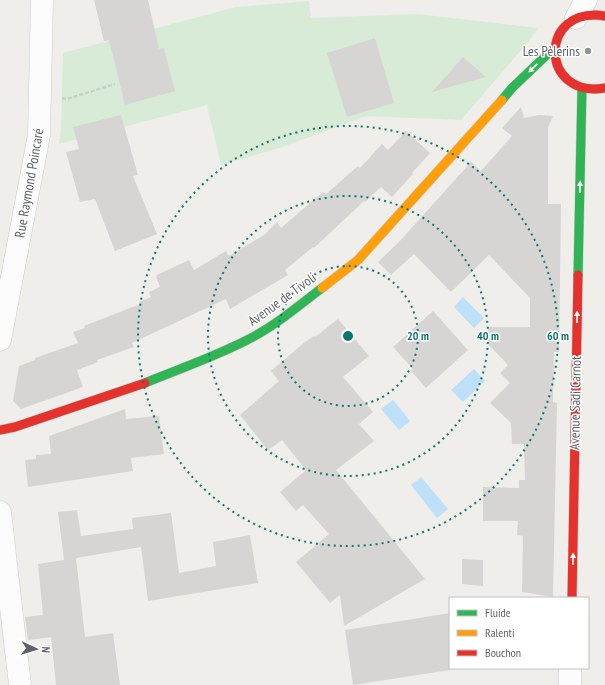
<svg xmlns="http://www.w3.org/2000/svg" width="605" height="685" font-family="'PT Sans Narrow',sans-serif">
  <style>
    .green { fill: #d8ebd6 }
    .water { fill: #bfe0f9 }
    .building { fill: #d6d5d3 }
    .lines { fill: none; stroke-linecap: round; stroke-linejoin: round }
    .street-casing { stroke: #cbcccc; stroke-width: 23 }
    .fast-casing { stroke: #cacacb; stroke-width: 10 }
    .slow-casing { stroke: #cacacb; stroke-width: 10 }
    .jam-casing { stroke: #cacacb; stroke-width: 10 }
    .path { stroke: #cacfcc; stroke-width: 2.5; stroke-dasharray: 4 2; stroke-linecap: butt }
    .street { stroke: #fdfcfc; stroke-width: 22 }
    .fast { stroke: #30b455; stroke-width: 9 }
    .slow { stroke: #ff9f0a; stroke-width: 9 }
    .jam { stroke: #e5322d; stroke-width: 9 }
    .oneway { fill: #fff }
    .ring { fill: none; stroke: #0f766e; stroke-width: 2; stroke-dasharray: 2 4 }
    .poi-dot { fill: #919496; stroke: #fff; stroke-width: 1.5 }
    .labels { text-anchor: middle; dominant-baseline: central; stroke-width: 3; stroke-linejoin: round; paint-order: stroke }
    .poi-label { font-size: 14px; fill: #5f6368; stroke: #fff; text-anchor: end }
    .street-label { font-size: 14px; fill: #5f6368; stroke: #fff }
    .centre { fill: #0f766e; stroke: #fff; stroke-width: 2 }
    .ring-label { font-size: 12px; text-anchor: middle; font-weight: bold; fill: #0f766e; stroke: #fff; stroke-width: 3; stroke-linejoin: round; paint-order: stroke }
  </style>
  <rect width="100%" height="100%" fill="#efeeea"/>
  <!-- green -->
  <path class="green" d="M309 1 311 18 418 14 538 28 528 42 461 120 367 116 282 147 221 165 207 105 59 144 61 130 63 53 236 7Z"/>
  <!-- water -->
  <path class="water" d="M463 297 484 318 474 328 454 307Z
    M474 369 485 381 463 402 451 390Z
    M393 400 410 421 399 430 381 409Z
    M421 477 448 509 437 518 411 485Z"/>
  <!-- building -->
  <path class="building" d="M94 0H148L159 49 164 48 175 91 125 105 109 40 104 41Z
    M375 38 394 103 347 117 327 53Z
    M463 57 486 77 432 92Z
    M521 107 524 118 539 115 553 116 548 127V204H561L559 352H554L553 402 557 403 553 597 522 592 523 536 517 535 518 521H483V487L519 488V480H525L524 444H512L511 423 490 403 510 383 500 373 508 365 489 345 488 327H530V298L489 255 451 292 414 254 391 275 378 262 398 243 471 162 481 171 512 136 502 128Z
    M121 115 138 175 133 176 157 234 115 251 95 199 80 202 66 152 79 149 73 127Z
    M406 131 430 153 412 173 413 174 392 197 381 187 365 202 364 201 314 248 313 247 285 270 288 275 230 309 226 299 132 343 134 347 97 360 98 362 77 370 83 387 21 409 13 401 19 366 35 360V358L78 343 73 332 85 328 84 326 140 304 139 302 151 297 149 292 160 287 156 276 157 275 189 260 194 270 226 251 229 256 264 235 277 222 281 228 323 192 326 194 358 166 360 168 382 144 388 150Z
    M433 311 468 350 426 388 411 371 413 369 393 347Z
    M338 319 369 356 343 377 373 412 359 424 374 441 336 470 425 579 344 626 340 595 330 603 296 562 329 534 303 505 296 511 280 492 306 470 282 440 268 450 240 415 279 381 271 371 305 342 314 336 315 337Z
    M125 409 126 419 159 416 164 454 131 458 133 471 28 487 25 460 36 459V455L51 454 49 436Z
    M77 510 81 536 133 529 132 518 171 513 179 573 216 566 213 542 250 535 258 583 148 601 141 547 64 560 58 512Z
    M76 558 85 637 113 633 120 685H56L51 637 28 640 25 617 43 615 38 564Z
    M462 559 483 560V586L462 584Z
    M450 613V670L353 685 345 630Z"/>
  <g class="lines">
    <!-- street casing -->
    <g class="street-casing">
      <path id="street" d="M576 18 586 0
        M0 340 39 135 42 0
        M0 512 20 685
        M570 685V668"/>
    </g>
    <!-- fast casing -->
    <g class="fast-casing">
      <path id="fast" d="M502 100 512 88 555 47
        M578 275 582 88
        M145 383C179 369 214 357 247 340 274 327 298 306 322 288"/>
    </g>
    <!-- slow casing -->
    <g class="slow-casing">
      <path id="slow" d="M322 288 358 260 502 100"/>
    </g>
    <!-- jam casing -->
    <g class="jam-casing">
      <path id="jam" d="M605 16C538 5 539 99 605 88
        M0 430 15 427 145 383
        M572 598 578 275"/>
    </g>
    <!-- path -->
    <path class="path" d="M62 98 67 99 115 84"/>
    <!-- street -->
    <use href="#street" class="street"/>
    <!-- fast -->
    <use href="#fast" class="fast"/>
    <!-- slow -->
    <use href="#slow" class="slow"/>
    <!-- jam -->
    <use href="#jam" class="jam"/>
  </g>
  <!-- one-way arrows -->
  <defs><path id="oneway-solid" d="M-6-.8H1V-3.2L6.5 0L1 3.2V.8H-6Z"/></defs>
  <g class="oneway">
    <use href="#oneway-solid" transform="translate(533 68) rotate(136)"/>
    <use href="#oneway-solid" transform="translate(580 187) rotate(-89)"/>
    <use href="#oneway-solid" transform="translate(577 317) rotate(-89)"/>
    <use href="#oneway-solid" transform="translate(573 559) rotate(-89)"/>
  </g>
  <!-- distance rings -->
  <g class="ring">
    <circle cx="348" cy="336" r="70"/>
    <circle cx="348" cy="336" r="140"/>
    <circle cx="348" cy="336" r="210"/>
  </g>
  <!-- markers -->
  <circle class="poi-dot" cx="588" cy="51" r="4"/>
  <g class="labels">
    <!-- poi labels -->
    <g class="poi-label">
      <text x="580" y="51">Les Pèlerins</text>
    </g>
    <!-- street labels -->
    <g class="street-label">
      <text transform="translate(29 183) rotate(-80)">Rue Raymond Poincaré</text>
      <text transform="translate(282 299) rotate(-36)">Avenue de Tivoli</text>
      <text transform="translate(575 403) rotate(-89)">Avenue Sadi Carnot</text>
    </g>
  </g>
  <circle cx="348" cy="336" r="6" class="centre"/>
  <g class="ring-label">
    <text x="418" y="340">20 m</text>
    <text x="488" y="340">40 m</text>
    <text x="558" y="340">60 m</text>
  </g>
  <!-- legend -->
  <rect x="449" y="597" width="140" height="72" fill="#ffffff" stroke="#bfc1c3"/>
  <rect x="457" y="610" width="20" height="6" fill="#30b455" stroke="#bfc1c3"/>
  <text x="485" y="617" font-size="12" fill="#5f6368">Fluide</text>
  <rect x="457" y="630" width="20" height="6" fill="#ff9f0a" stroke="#bfc1c3"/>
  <text x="485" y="637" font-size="12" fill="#5f6368">Ralenti</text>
  <rect x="457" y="650" width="20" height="6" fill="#e5322d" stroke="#bfc1c3"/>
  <text x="485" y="657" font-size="12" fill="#5f6368">Bouchon</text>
  <!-- north arrow -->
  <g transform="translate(36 649) rotate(94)" stroke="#ffffff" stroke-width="3" paint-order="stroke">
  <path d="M0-3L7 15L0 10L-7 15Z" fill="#5f6368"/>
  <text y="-6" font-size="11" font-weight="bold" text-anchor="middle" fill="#5f6368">N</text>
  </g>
</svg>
